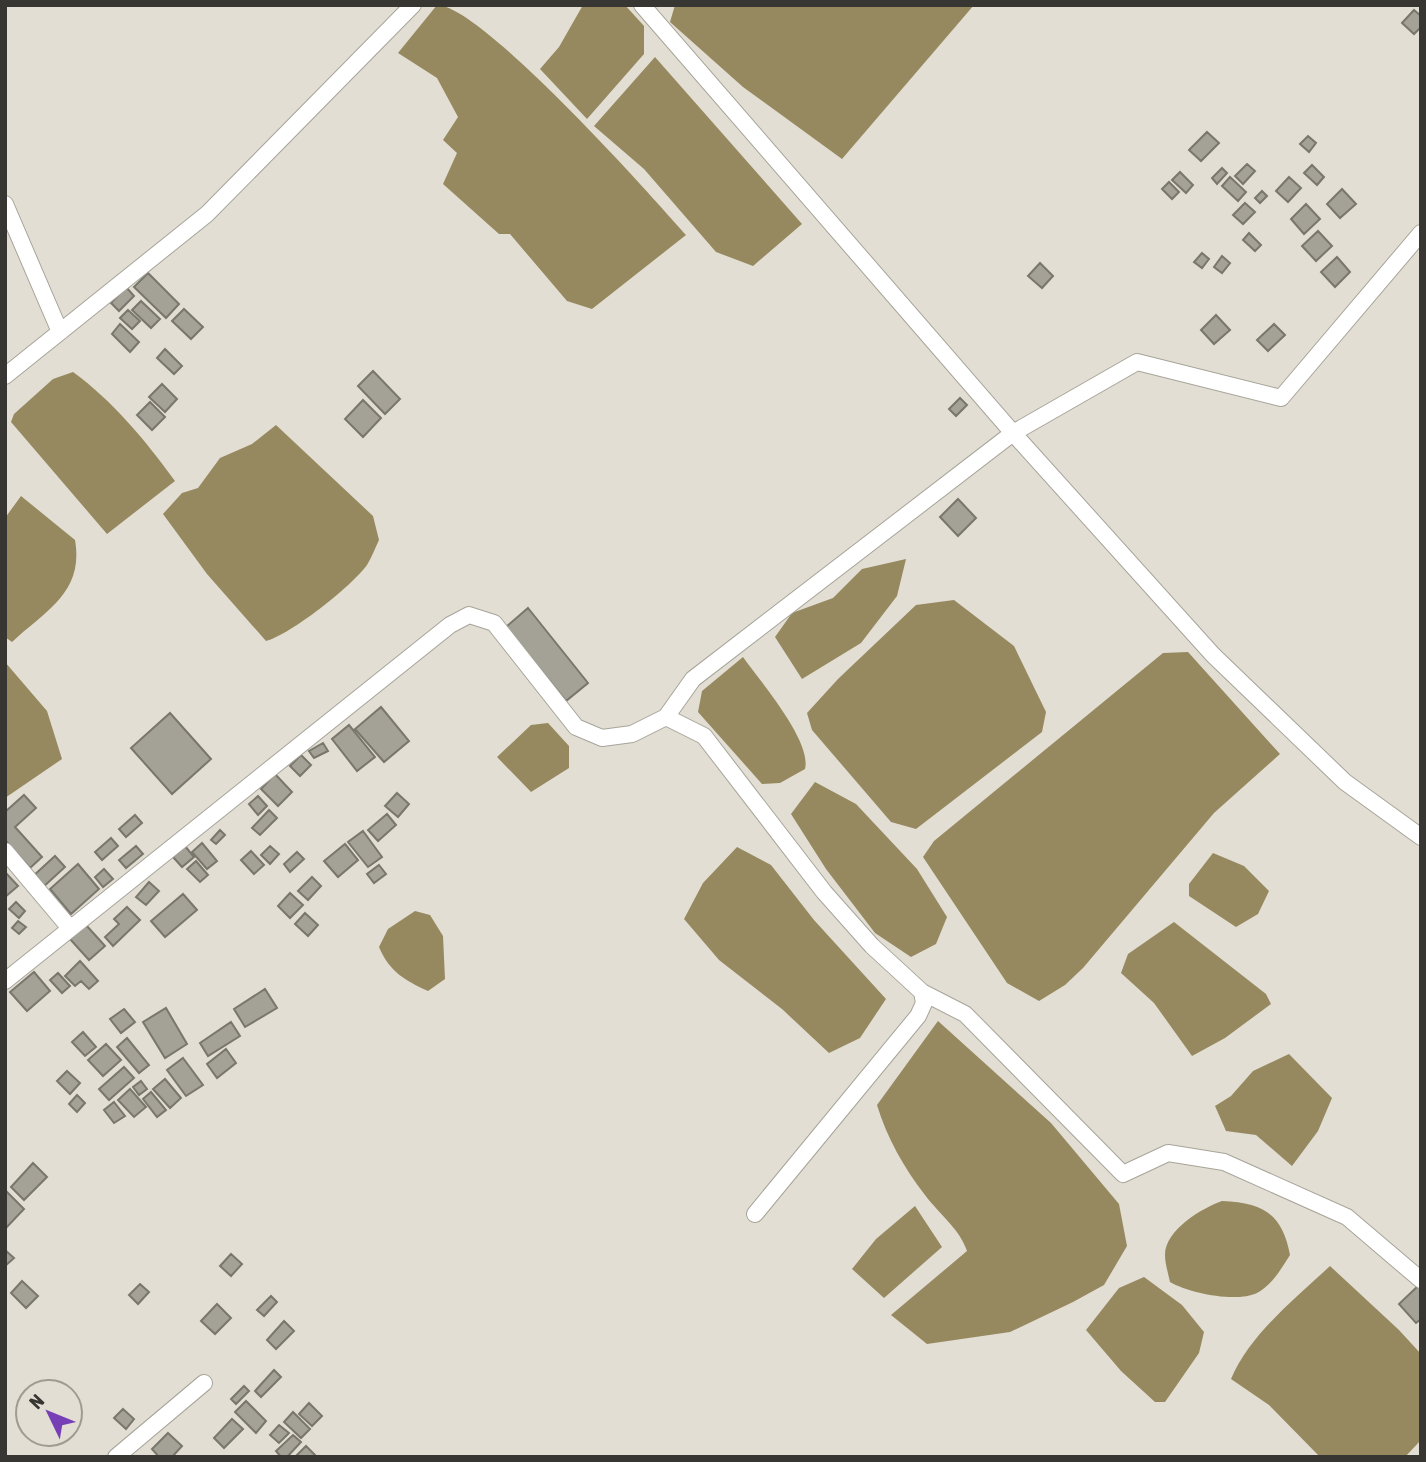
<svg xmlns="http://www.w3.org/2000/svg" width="1426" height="1462" font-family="'Asap Condensed',sans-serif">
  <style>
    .water { fill: #96895f }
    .building { fill: #a4a196; stroke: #79766c; stroke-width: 2 }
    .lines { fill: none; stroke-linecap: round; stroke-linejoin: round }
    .street-casing { stroke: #a7a499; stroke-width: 18 }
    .street { stroke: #fff; stroke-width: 16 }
  </style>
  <rect width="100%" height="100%" fill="#e2ded3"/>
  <!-- water -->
  <path class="water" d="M437 5C481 5 651 195 686 235L592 309 567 301 510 234H499L443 184 457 153 443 140 458 117 437 78 398 53Z
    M583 5H625L644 26V54L587 119 540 69 559 47Z
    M675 5H974L842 159 743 87 670 22Z
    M655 57 802 224 753 266 716 252 644 169 594 126Z
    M73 372C113 401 146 441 175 481L107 534 11 422 14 414 53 379Z
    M276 425 373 516 379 540C375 548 372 557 367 565 352 586 290 635 266 641L207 574 163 514 182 493 198 488 220 458 252 444Z
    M21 496 75 540C84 592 47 610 12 642L5 637V518Z
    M906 559 897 596 861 643 802 679 775 637 792 613 833 598 862 569Z
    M954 600 1014 646 1046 712 1042 732 916 829 891 822 812 730 807 713 838 679 916 605Z
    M1188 652 1280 754 1214 813 1083 968 1065 985 1039 1001 1007 983 923 857 934 841 1163 653Z
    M743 657C760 681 812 741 805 769L780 783 762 784 698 712 702 691Z
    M5 662 47 711 62 759 5 798Z
    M548 723 569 746V768L531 792 497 757 531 725Z
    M815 782 856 804 917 869 947 917 936 944 911 957 875 933 826 869 791 814Z
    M737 847 771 865 814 920 886 999 860 1038 829 1053 782 1009 719 960 684 919 703 883Z
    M1213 853 1244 866 1269 891 1258 914 1236 927 1189 896V884Z
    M415 911 430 915 443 936 445 979 428 991C404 980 389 971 379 947L388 929Z
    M1174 922 1266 994 1271 1004 1225 1038 1192 1056 1154 1003 1121 973 1128 954Z
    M938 1021 1051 1123 1119 1204 1127 1246 1104 1285 1073 1302 1010 1332 927 1344 891 1315 967 1251C959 1228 940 1215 925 1195 904 1168 887 1138 877 1105Z
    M1289 1054 1332 1098 1318 1131 1292 1166 1256 1135 1226 1131 1215 1106 1231 1096 1253 1071Z
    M1222 1201C1263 1203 1282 1213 1290 1255 1281 1269 1272 1285 1257 1293 1236 1303 1189 1293 1170 1282 1168 1273 1165 1263 1165 1255 1165 1230 1202 1208 1222 1201Z
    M915 1206 942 1247 884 1298 852 1269 876 1239Z
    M1330 1266 1399 1330 1421 1354V1440L1405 1457H1320L1269 1405 1231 1379C1250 1334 1295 1299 1330 1266Z
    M1144 1277 1182 1305 1204 1332 1199 1353 1165 1402H1155L1121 1371 1086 1330 1119 1288Z"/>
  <!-- building -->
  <path class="building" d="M1414 10 1421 16V27L1414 34 1402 23Z
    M1207 132 1219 143 1201 161 1189 150Z
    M1308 136 1316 143 1309 152 1300 144Z
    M1247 164 1255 171 1243 184 1235 176Z
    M1312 165 1324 177 1317 185 1304 173Z
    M1222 168 1227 173 1217 184 1212 178Z
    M1180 172 1193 185 1186 193 1172 180Z
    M1230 177 1246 192 1238 201 1222 186Z
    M1289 177 1301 188 1288 202 1276 191Z
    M1169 182 1179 192 1172 199 1162 189Z
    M1342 189 1356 204 1340 218 1327 204Z
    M1262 191 1267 196 1260 203 1255 198Z
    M1245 203 1255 212 1243 224 1233 215Z
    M1306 204 1320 219 1304 234 1291 219Z
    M1318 231 1332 246 1316 261 1302 246Z
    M1249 233 1261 245 1255 251 1243 240Z
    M1202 253 1209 259 1202 268 1194 262Z
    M1222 256 1230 263 1222 273 1214 267Z
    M1337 257 1350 272 1335 287 1321 272Z
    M1040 263 1053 276 1042 288 1028 276Z
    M148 273 179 304 166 318 134 287Z
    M126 287 134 296 119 311 111 303Z
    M141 301 160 319 151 328 132 310Z
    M184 309 203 327 191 339 172 321Z
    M128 310 140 321 132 329 120 318Z
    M1216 315 1230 330 1214 344 1201 330Z
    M120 324 139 342 130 352 112 334Z
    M1274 324 1285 335 1268 351 1257 340Z
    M165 349 182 366 174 374 157 358Z
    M373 371 400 399 385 414 358 386Z
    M162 384 177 399 165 412 149 397Z
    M960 398 967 405 956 416 949 409Z
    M363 400 381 418 363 437 345 419Z
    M150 402 165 417 152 430 137 415Z
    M958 499 976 518 958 536 940 517Z
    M528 608 588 683 566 701 506 627Z
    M381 707 409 741 384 762 355 729Z
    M170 713 211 759 172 794 131 748Z
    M349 725 375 757 357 771 332 739Z
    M323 743 328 751 314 758 309 751Z
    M301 755 311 765 300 776 290 766Z
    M275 774 292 792 278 806 261 789Z
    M397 793 409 804 398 817 385 806Z
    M24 795 36 808 15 827 42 857 30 868 5 840V812Z
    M258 796 267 806 258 815 249 804Z
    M269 810 277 818 260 835 252 828Z
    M387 814 396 825 378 841 368 830Z
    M135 815 142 823 126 837 119 829Z
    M220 830 225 835 216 844 211 840Z
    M363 831 382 857 368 867 348 842Z
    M111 838 118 846 102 860 95 852Z
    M202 843 217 861 207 869 192 852Z
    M345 844 358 860 338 877 324 861Z
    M136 846 143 854 126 868 119 860Z
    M185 846 194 857 182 867 173 857Z
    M270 846 279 854 270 864 261 855Z
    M251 851 264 865 254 874 241 860Z
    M297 852 304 859 290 872 284 864Z
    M55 856 65 867 42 888 32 877Z
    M196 861 208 875 200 882 187 869Z
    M78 864 99 889 71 914 50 889Z
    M379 865 386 874 374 883 367 874Z
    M104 869 113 879 103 887 95 877Z
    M5 872 18 886 5 897Z
    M312 877 321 886 308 900 298 891Z
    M149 882 159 891 146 905 136 897Z
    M290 893 303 905 290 918 278 906Z
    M183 894 197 910 165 937 151 921Z
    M16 902 25 911 19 918 9 909Z
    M127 907 140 920 113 946 105 937 119 924 114 919Z
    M305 913 318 925 308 936 295 924Z
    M18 921 26 927 19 934 12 928Z
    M86 925 105 946 89 960 70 939Z
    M80 961 98 981 89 989 81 981 75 986 65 976Z
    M34 972 50 991 27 1011 10 992Z
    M58 973 70 986 62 993 50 980Z
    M265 989 277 1008 245 1027 234 1009Z
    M166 1008 187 1044 165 1058 143 1022Z
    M124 1009 135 1022 121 1033 110 1019Z
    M231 1022 240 1036 208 1056 200 1043Z
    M83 1032 96 1047 85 1056 72 1042Z
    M127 1038 149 1065 139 1073 117 1047Z
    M106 1044 121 1060 103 1076 88 1060Z
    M226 1049 236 1063 217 1078 207 1064Z
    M183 1058 203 1085 186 1096 167 1070Z
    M124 1067 134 1078 109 1100 99 1089Z
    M67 1071 80 1083 70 1094 57 1081Z
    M165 1079 181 1098 170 1108 153 1089Z
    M141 1081 147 1089 139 1095 133 1087Z
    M130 1089 146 1107 134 1117 118 1100Z
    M151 1092 166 1110 157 1117 143 1099Z
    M77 1095 85 1103 77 1112 69 1104Z
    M114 1102 125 1116 114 1123 104 1110Z
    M33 1163 47 1177 24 1200 11 1187Z
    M5 1190 24 1209 5 1229Z
    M5 1250 14 1258 5 1266Z
    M231 1254 242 1264 231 1276 220 1266Z
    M22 1281 38 1296 26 1308 11 1293Z
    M140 1284 149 1292 138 1304 129 1295Z
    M1418 1286 1421 1289V1319L1416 1323 1399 1304Z
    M271 1296 277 1302 264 1316 257 1310Z
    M217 1304 231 1318 215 1334 201 1321Z
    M284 1321 294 1331 276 1349 267 1340Z
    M274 1370 281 1377 261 1397 255 1391Z
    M244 1386 249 1391 236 1404 231 1399Z
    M246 1401 266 1421 256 1433 235 1412Z
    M309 1403 322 1416 312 1426 299 1414Z
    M123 1409 134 1419 126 1429 114 1418Z
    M293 1412 310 1429 301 1438 284 1422Z
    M232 1419 243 1429 224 1448 214 1438Z
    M279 1425 289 1433 279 1443 270 1435Z
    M168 1433 182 1446 172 1457H159L152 1449Z
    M293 1435 301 1442 287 1457H281L276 1451Z
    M306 1446 317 1457H295Z"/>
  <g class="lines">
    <!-- street casing -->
    <g class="street-casing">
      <path id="street" d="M642 5 1013 433 1213 655 1345 782 1421 837
        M5 204 60 332
        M5 376 207 214 413 5
        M666 717 693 679 1013 433 1137 362 1281 398 1421 233
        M5 851 69 927
        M5 981 450 625 469 615 494 623 576 727 602 738 632 734 666 717 704 736 824 892 872 946 922 992 924 1003 918 1016 755 1214
        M922 992 965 1014 1123 1174 1168 1153 1224 1162 1347 1217 1421 1280
        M116 1457 204 1383"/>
    </g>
    <!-- street -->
    <use href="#street" class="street"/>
  </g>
  <!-- border -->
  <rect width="1426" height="1462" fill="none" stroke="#383632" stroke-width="14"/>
  <!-- north arrow -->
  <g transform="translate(49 1413) rotate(313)"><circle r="33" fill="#e2ded3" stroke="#9e9b93" stroke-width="2"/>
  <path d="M0-5L12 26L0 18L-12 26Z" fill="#773fb6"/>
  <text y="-10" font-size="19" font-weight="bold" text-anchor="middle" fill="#383632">N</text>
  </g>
</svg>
